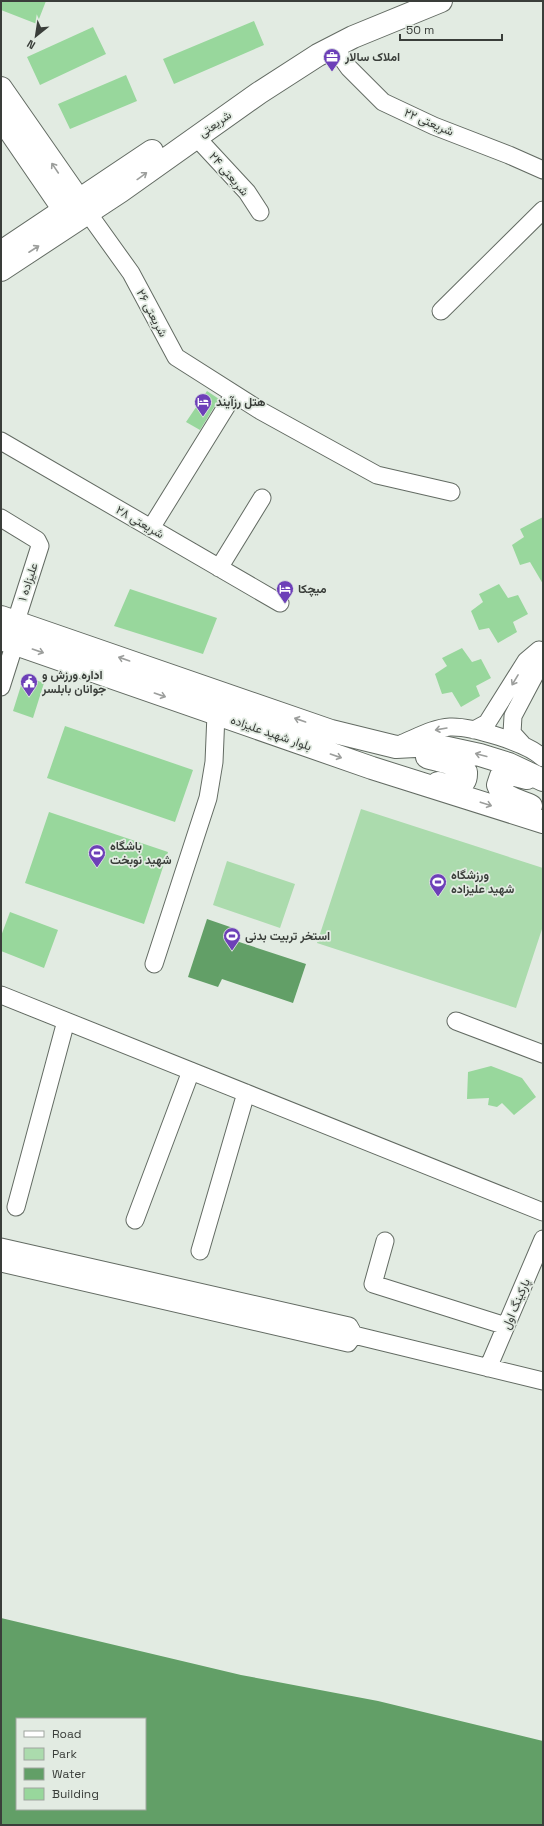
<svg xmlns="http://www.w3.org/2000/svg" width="544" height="1826" font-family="'Space Grotesk',Vazirmatn,sans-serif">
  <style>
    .green { fill: #abdbad }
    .water { fill: #629f67; fill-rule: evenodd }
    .building { fill: #98d79c }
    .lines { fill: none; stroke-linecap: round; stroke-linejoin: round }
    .minor-casing { stroke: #636b63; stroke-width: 19 }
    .major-casing { stroke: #636b63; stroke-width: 24 }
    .minor { stroke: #fff; stroke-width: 17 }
    .major { stroke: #fff; stroke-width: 22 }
    .oneway { stroke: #9c9e9c }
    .labels { text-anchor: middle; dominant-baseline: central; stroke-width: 3.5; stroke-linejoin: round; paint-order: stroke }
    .poi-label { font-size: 12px; font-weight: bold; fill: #3a3e3a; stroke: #e2ebe2; text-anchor: start }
    .street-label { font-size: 12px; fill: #3a3e3a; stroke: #e2ebe2 }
  </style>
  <rect width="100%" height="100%" fill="#e2ebe2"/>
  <!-- green -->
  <path class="green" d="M361 809 543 868V926L516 1008 317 943Z
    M227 861 295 884 280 928 213 905Z"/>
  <!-- water -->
  <path class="water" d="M207 919 233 928 230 939 306 964 293 1003 222 979 218 987 188 977Z
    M1 1618 241 1675 378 1701 543 1741V1825H1ZM17 1719H145V1809H17Z"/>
  <!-- building -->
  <path class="building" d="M1 1H46L37 24 1 10Z
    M254 21 264 45 174 84 163 59Z
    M93 27 106 54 40 85 27 57Z
    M126 75 137 101 70 129 58 104Z
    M207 391 219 399 200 430 186 422Z
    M543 517V584L530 562 520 565 512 545 524 537 520 529Z
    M499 584 508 598 518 595 528 614 513 622 517 632 498 643 489 628 479 630 471 611 483 602 479 594Z
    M130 589 217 618 203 654 114 626Z
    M462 648 472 662 481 659 491 678 476 686 480 696 461 707 452 692 442 694 435 674 447 666 442 658Z
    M24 676 44 683 33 718 13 711Z
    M65 726 193 770 175 822 47 778Z
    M49 812 168 852 144 924 25 883Z
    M10 912 58 930 44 968 1 951V936Z
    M491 1066 522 1078 536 1097 514 1115 502 1103 497 1107 488 1105 489 1098 467 1099 468 1072Z"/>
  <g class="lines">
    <!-- minor casing -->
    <g class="minor-casing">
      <path id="minor" d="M334 47 349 68 383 102 434 126 509 155 543 170
        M196 137 247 192 260 212
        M88 213 131 273 176 357 261 411 377 475 451 492
        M441 311 543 210
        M1 441 280 603
        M1 518 37 540 40 546 16 621
        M151 528 234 394
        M219 568 262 498
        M1 687 15 643
        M474 730 487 723 526 661 539 650
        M403 743C418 737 433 728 450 727 471 726 528 743 543 758
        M522 744 512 733 513 716 540 665 539 650
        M154 964 208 798 214 762 216 714
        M1 995 543 1212
        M456 1021 543 1054
        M16 1207 66 1021
        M135 1220 191 1071
        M385 1241 373 1284 506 1326
        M1 1247 349 1326 354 1335 348 1343 1 1263
        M200 1251 246 1093
        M354 1335 543 1381
        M488 1368 543 1239"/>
    </g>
    <!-- major casing -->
    <g class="major-casing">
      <path id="major" d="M1 88 86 210
        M1 118 64 210
        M1 252 152 151
        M1 270 121 191 259 93 318 55 353 37 441 1
        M1 617 331 731 396 747 434 745 480 755 509 764 543 780
        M1 639 372 768 543 822
        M427 757C439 761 456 762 466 772 467 791 450 786 438 783
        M527 778 507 773 501 776 498 785C502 798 521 801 531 806"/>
    </g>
    <!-- minor -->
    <use href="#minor" class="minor"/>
    <!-- major -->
    <use href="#major" class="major"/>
  </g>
  <!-- one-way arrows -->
  <defs><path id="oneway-shaft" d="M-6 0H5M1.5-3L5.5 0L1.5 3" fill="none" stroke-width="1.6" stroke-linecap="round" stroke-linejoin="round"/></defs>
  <g class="oneway">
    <use href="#oneway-shaft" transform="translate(55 168) rotate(-124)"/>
    <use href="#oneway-shaft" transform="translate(142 176) rotate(-36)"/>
    <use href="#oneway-shaft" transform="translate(34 249) rotate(-33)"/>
    <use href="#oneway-shaft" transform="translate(38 651) rotate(19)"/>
    <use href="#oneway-shaft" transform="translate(124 659) rotate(-161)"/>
    <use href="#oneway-shaft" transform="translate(515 680) rotate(121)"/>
    <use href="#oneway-shaft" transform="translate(160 695) rotate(19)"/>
    <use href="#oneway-shaft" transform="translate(300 720) rotate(-161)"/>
    <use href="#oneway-shaft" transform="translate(441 729) rotate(170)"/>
    <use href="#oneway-shaft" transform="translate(481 755) rotate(-165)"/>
    <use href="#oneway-shaft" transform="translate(336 756) rotate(19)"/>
    <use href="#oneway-shaft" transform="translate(486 804) rotate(18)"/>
  </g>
  <!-- icons -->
  <defs>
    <g id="office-pin" transform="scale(0.9)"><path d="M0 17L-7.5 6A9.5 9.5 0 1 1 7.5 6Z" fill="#6d40b8" stroke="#e2ebe2"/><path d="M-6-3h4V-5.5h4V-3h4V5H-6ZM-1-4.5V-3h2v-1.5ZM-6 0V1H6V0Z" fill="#fff"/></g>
    <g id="hotel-pin" transform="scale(0.9)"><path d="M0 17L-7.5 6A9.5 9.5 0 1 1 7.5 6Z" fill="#6d40b8" stroke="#e2ebe2"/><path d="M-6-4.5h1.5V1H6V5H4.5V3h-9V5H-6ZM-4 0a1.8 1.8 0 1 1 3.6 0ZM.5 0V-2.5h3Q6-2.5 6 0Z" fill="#fff"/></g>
    <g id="civic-pin" transform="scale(0.9)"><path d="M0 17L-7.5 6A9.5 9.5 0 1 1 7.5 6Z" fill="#6d40b8" stroke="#e2ebe2"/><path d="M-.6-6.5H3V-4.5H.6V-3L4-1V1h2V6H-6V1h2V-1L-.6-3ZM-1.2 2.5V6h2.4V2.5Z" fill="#fff"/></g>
    <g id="stadium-pin" transform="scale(0.9)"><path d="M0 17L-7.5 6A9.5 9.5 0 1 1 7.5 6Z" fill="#6d40b8" stroke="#e2ebe2"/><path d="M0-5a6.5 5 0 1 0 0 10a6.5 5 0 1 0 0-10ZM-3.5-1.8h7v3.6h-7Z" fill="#fff"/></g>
  </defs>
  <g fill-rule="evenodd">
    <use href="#office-pin" x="332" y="57"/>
    <use href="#hotel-pin" x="203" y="402"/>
    <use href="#hotel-pin" x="285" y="589"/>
    <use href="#civic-pin" x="29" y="682"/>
    <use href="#stadium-pin" x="97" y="853"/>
    <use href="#stadium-pin" x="438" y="882"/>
    <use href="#stadium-pin" x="232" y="936"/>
  </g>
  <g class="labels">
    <!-- poi labels -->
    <g class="poi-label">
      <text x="345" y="57">املاک سالار</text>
      <text x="216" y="402">هتل رزآیند</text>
      <text x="298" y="589">میچکا</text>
      <text x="42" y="675">اداره ورزش و<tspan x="42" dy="14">جوانان بابلسر</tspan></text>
      <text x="110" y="846">باشگاه<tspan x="110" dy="14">شهید نوبخت</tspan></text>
      <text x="451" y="875">ورزشگاه<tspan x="451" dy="14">شهید علیزاده</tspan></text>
      <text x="245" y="936">استخر تربیت بدنی</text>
    </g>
    <!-- street labels -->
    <g class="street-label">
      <text transform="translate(429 122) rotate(23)">شریعتی ۲۲</text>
      <text transform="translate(215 124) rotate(-35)">شریعتی</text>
      <text transform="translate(229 174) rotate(49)">شریعتی ۲۴</text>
      <text transform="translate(152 313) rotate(62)">شریعتی ۲۶</text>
      <text transform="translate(140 522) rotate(30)">شریعتی ۲۸</text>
      <text transform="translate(28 582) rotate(-72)">علیزاده ۱</text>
      <text transform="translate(271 733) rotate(19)">بلوار شهید علیزاده</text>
      <text transform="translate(516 1304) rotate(-67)">پارکینگ اول</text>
    </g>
  </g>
  <!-- border -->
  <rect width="544" height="1826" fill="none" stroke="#3a3e3a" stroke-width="4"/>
  <!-- legend -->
  <rect x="16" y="1718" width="130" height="92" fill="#e2ebe2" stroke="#9fa69f"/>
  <rect x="24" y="1731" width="20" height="6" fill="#ffffff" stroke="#9fa69f"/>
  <text x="52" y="1738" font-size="12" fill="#3a3e3a">Road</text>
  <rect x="24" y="1748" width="20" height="12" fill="#abdbad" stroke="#9fa69f"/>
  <text x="52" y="1758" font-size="12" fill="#3a3e3a">Park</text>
  <rect x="24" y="1768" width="20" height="12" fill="#629f67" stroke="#9fa69f"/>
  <text x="52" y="1778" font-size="12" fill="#3a3e3a">Water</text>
  <rect x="24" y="1788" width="20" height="12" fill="#98d79c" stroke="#9fa69f"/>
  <text x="52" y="1798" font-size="12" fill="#3a3e3a">Building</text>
  <!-- north arrow -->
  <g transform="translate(36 36) rotate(210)" stroke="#e2ebe2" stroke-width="3" paint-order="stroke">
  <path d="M0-3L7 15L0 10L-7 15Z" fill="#3a3e3a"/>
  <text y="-6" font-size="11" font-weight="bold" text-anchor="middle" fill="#3a3e3a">N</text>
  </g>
  <!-- scale -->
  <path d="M400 34v6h102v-6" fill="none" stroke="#3a3e3a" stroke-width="2"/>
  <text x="406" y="34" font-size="12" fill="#3a3e3a" stroke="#e2ebe2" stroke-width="3" paint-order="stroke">50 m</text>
</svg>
